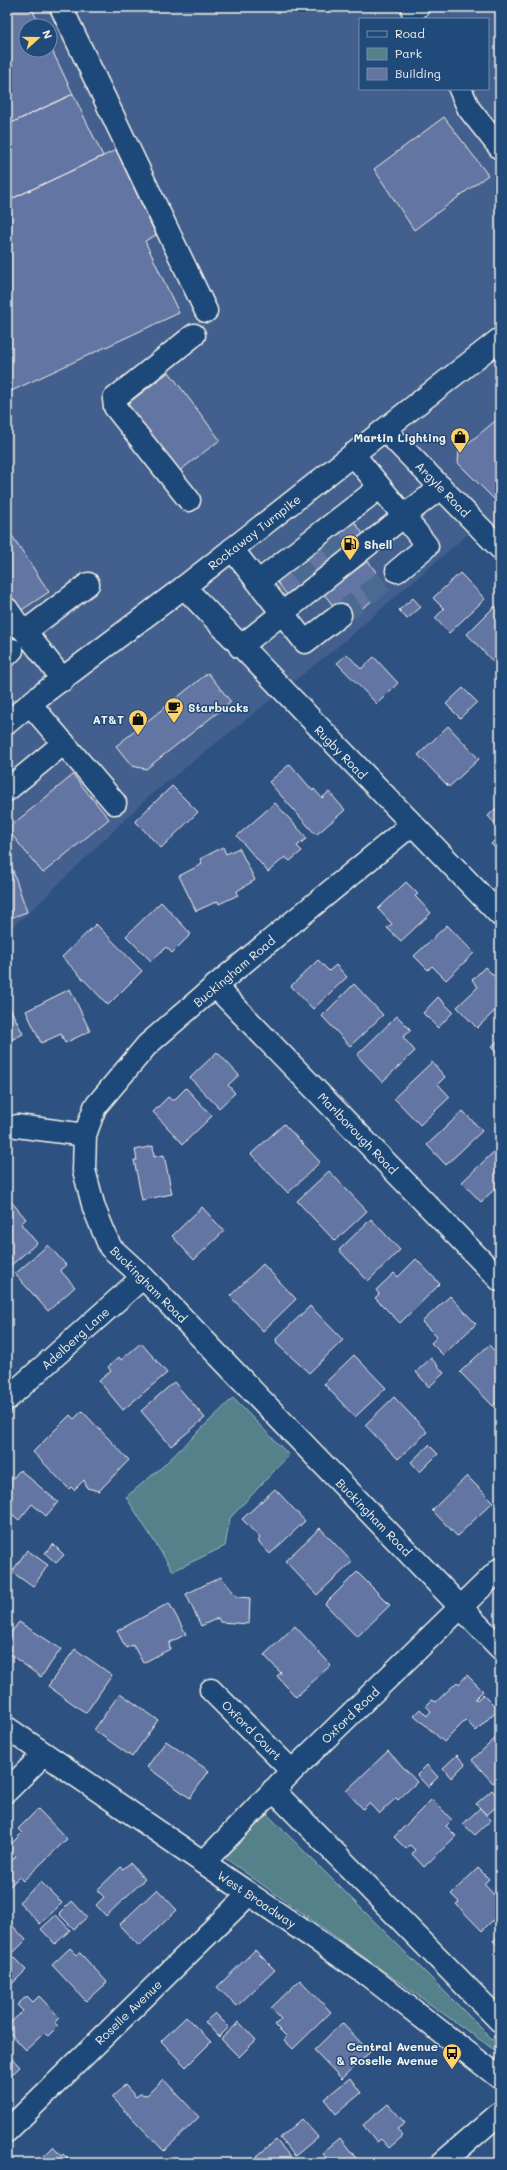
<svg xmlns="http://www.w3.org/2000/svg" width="507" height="2170" font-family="Mali,sans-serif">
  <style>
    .built { fill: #425f8e; fill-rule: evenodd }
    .green { fill: #54818a; stroke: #a4b9b9 }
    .building { fill: #6474a3; stroke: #f4f1e8 }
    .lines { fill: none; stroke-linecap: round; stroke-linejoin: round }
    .minor-tunnel { stroke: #4b6a91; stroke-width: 22; stroke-dasharray: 22 11; stroke-linecap: butt }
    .minor-casing { stroke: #f4f1e8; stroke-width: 25 }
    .major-casing { stroke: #f4f1e8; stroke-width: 25 }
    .minor { stroke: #1f4a7a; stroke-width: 22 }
    .major { stroke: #1f4a7a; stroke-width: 22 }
    .labels { text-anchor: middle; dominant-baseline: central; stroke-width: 3; stroke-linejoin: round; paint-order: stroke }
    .poi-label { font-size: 12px; font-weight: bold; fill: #f4f1e8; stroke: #1f4a7a; text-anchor: end }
    .street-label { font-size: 12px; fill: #f4f1e8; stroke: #1f4a7a }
  </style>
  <rect width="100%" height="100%" fill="#2d5282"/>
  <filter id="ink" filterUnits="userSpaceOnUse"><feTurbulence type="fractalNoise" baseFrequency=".025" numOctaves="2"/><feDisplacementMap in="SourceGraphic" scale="8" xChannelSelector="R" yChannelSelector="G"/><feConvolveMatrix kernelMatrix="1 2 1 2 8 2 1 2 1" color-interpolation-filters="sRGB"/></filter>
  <g filter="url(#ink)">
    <!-- built -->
    <path class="built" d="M7 7H500V527L495 531 483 521 336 648 147 798 33 909 7 931ZM360 19H488V89H360ZM26 26H50V50H26Z"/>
    <!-- green -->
    <path class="green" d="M233 1398 289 1455 230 1518 225 1546 173 1571 126 1497 162 1467Z
      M267 1814 500 2047V2054L225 1858Z"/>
    <!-- building -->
    <path class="building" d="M7 7H31L40 26H26V50H50V46L73 94 7 125Z
      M73 94 103 156 7 201V125Z
      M444 117 488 175 414 230 374 169Z
      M116 150 156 235 145 241 179 313 7 393V201Z
      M169 372 220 440 174 475 122 408Z
      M500 417V505L458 463 459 451Z
      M352 519 367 539 290 599 275 579Z
      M7 528 49 592 17 613 7 598Z
      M368 561 388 589 345 621 324 594Z
      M460 573 485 599 449 633 435 618 444 609 433 598Z
      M413 598 421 607 407 619 399 610Z
      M495 606 500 611V663L497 666 467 634Z
      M347 654 361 669 374 657 398 683 377 704 337 663Z
      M208 673 231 702 146 769 132 766 116 746Z
      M463 688 477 702 460 718 446 704Z
      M448 726 479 759 449 787 418 755Z
      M290 764 313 791 314 789 322 798 329 792 345 810 316 835 269 782Z
      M73 775 109 819 43 873 7 829Z
      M172 786 198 812 161 848 135 821Z
      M275 803 307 838 297 846 302 851 290 861 285 857 268 872 237 836Z
      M500 804V829L488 816Z
      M500 835V853L491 844Z
      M223 847 226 854 239 848 255 880 237 891 238 895 219 904 218 901 196 911 179 876 202 864 200 859Z
      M7 853 27 912 7 919Z
      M406 882 418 894 415 896 431 913 401 941 387 928 392 924 378 909Z
      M161 902 191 934 172 953 166 947 151 961 126 936Z
      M96 924 142 971 108 1005 62 957Z
      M447 925 474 953 446 980 432 966 428 970 414 956Z
      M318 960 329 971 336 965 347 977 313 1009 291 986Z
      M485 967 500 982V1006L477 1028 457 1007 478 987 472 980Z
      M354 984 383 1015 350 1046 322 1016Z
      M70 989 90 1031 65 1043 61 1034 41 1043 26 1011Z
      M438 997 453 1012 438 1028 423 1013Z
      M7 1002 23 1034 7 1042Z
      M397 1016 411 1030 403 1037 415 1051 382 1082 357 1055Z
      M500 1039V1057L491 1047Z
      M217 1052 239 1075 228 1085 235 1093 219 1108 190 1078Z
      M432 1062 445 1077 438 1084 450 1097 420 1125 394 1098Z
      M186 1088 212 1116 183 1144 153 1112 168 1097 173 1101Z
      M463 1111 482 1131 446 1165 427 1145Z
      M284 1124 320 1162 288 1193 251 1154Z
      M153 1146 154 1157 164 1155 172 1194 142 1200 134 1160H137L135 1150Z
      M500 1146V1189L498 1186 481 1202 462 1182Z
      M329 1171 367 1211 335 1241 297 1201Z
      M9 1199 26 1219 21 1224 37 1243 9 1267 7 1265V1201Z
      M202 1207 224 1231 194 1260 172 1236Z
      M371 1219 400 1250 368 1281 339 1250Z
      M48 1245 66 1265 60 1270 75 1287 48 1311 15 1274Z
      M416 1259 440 1284 400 1323 375 1298 379 1294 376 1290 394 1273 398 1277Z
      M263 1264 296 1299 263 1331 230 1296Z
      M450 1296 476 1324 443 1355 431 1343 437 1337 422 1322Z
      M310 1306 343 1340 309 1373 277 1344 276 1339Z
      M141 1343 167 1373 123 1410 99 1381 111 1371 108 1367 119 1357 121 1360Z
      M489 1345 500 1357V1399L493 1406 460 1372Z
      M354 1355 386 1388 355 1417 324 1384Z
      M431 1358 444 1373 429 1387 416 1372Z
      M174 1382 205 1418 171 1446 141 1411Z
      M394 1397 427 1432 398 1459 365 1425Z
      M82 1411 129 1460 99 1491 87 1488 84 1480 74 1490 71 1487 69 1489 33 1452 70 1415 74 1419Z
      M429 1445 438 1454 420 1472 411 1462Z
      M20 1470 58 1502 46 1516 32 1504 19 1520 7 1510V1485Z
      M467 1476 493 1502 457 1536 432 1510Z
      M275 1489 305 1521 270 1554 258 1541 260 1538 242 1519Z
      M320 1528 352 1562 317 1595 285 1561Z
      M53 1544 64 1555 56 1563 45 1553Z
      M27 1550 48 1565 33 1587 12 1572Z
      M357 1572 390 1605 357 1637 325 1604Z
      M221 1577 237 1597 250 1598 249 1624 220 1622 218 1618 201 1626 186 1594Z
      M169 1603 186 1634 169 1643 170 1649 143 1663 133 1645 126 1648 117 1631Z
      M19 1622 61 1649 41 1677 7 1652V1638Z
      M295 1626 331 1665 296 1697 277 1676 281 1673 264 1655Z
      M75 1649 112 1675 86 1713 48 1686Z
      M467 1675 483 1691 475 1699 477 1700 483 1694 498 1709 476 1731 466 1720 444 1742 414 1715 420 1709 427 1716 431 1711 426 1706 432 1700 436 1702 457 1682 459 1684Z
      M120 1693 158 1720 132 1757 94 1730Z
      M500 1734V1777L493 1783 472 1760Z
      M166 1741 209 1771 190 1798 147 1767Z
      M388 1751 417 1782 398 1800 396 1798 379 1814 369 1803 363 1809 346 1791Z
      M457 1755 465 1764 451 1778 443 1768Z
      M427 1765 438 1777 428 1787 417 1775Z
      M492 1790 500 1799V1803L487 1815 476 1804Z
      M432 1799 452 1820 446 1826 456 1836 424 1867 412 1854 415 1850 410 1845 406 1849 394 1837Z
      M480 1808 491 1820 475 1835 463 1824Z
      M38 1809 67 1839 23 1881 19 1877 7 1889V1860L9 1863 16 1856 7 1848 22 1833 18 1829Z
      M130 1863 145 1879 106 1916 96 1905 104 1897 97 1890 121 1867 123 1869Z
      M478 1868 489 1879 484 1884 495 1896 500 1892V1913L482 1931 456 1904 459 1902 451 1894Z
      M41 1882 62 1903 40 1924 19 1902Z
      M157 1889 177 1910 139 1946 119 1925Z
      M72 1901 87 1917 74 1929 59 1914Z
      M56 1915 70 1930 55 1944 41 1929Z
      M11 1924 26 1940 9 1957 7 1955V1928Z
      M500 1934V1948L493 1941Z
      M70 1948 77 1955 80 1953 107 1982 86 2001 52 1965Z
      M255 1950 275 1970 237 2006 217 1987Z
      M13 1957 26 1970 12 1984 7 1979V1962Z
      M300 1980 331 2012 293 2049 284 2040 287 2037 275 2025 281 2019 271 2008Z
      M27 1996 33 2002 39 1996 60 2018 55 2023 58 2026 48 2036 44 2033 26 2050 7 2030V2026L23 2011 17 2005Z
      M215 2013 229 2027 219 2037 205 2022Z
      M186 2017 211 2042 186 2067 161 2041Z
      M239 2022 256 2040 239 2057 221 2039Z
      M342 2023 370 2052 342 2079 314 2050Z
      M7 2053 20 2067 7 2079Z
      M350 2078 361 2093 336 2114 324 2099Z
      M163 2079 199 2117 164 2151 112 2097 125 2085 136 2097 140 2094 147 2095Z
      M388 2104 405 2123 397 2129 403 2136 389 2148 381 2139 377 2142 363 2125Z
      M302 2119 318 2137 295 2156 280 2138Z
      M340 2138 360 2163H331L322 2153Z
      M276 2140 294 2161 291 2163H262L257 2156Z
      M53 2147 61 2156 63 2154 72 2163H47L42 2158Z"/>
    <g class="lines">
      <!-- minor-tunnel -->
      <path class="minor-tunnel" d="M328 538 343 558
        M295 563 311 583
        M340 615 397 571"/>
      <!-- minor casing -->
      <g class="minor-casing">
        <path id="minor" d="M61 7 206 311
          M413 12 418 7
          M460 89 469 109 500 148
          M385 430 500 548
          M353 454 404 516 441 487
          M189 500 115 407 114 399 194 335
          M232 549 305 642 340 615
          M258 582 380 487
          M184 587 500 915
          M7 609 18 625 24 630 63 680
          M24 630 30 628 88 584
          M240 647 404 516 427 546 397 571
          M7 655 12 650
          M30 704 115 803
          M7 790 64 743
          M411 825 215 986 147 1045 95 1107 85 1135 84 1170 94 1208 110 1247 143 1277 500 1648
          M215 986 500 1280
          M17 1126 85 1135
          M7 1399 143 1277
          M211 1690 292 1771
          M273 1790 500 2021
          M7 1791 44 1754
          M203 1863 292 1771 500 1569
          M7 2131 249 1894
          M442 2163 500 2113"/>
      </g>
      <!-- major casing -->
      <g class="major-casing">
        <path id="major" d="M7 723 37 698 184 587 500 339
          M7 1728 369 1976 500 2078"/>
      </g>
      <!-- minor -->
      <use href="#minor" class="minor"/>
      <!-- major -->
      <use href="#major" class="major"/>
    </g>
  </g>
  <!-- icons -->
  <defs>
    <g id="shop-pin" transform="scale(1)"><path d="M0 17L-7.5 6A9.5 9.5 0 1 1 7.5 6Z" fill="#ffd166" stroke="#1f4a7a"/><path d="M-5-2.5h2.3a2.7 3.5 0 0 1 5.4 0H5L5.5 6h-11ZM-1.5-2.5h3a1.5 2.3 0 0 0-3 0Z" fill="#111"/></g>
    <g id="fuel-pin" transform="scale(1)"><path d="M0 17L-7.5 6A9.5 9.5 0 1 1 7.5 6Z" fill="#ffd166" stroke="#1f4a7a"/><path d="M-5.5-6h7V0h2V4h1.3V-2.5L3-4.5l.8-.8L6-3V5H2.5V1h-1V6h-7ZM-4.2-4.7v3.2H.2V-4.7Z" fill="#111"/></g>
    <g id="cafe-pin" transform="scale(1)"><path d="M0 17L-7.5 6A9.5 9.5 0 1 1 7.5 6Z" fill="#ffd166" stroke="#1f4a7a"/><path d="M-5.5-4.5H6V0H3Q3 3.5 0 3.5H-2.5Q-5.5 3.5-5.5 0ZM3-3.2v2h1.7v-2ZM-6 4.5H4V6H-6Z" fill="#111"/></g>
    <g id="bus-pin" transform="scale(1)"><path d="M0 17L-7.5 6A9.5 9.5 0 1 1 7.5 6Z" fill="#ffd166" stroke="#1f4a7a"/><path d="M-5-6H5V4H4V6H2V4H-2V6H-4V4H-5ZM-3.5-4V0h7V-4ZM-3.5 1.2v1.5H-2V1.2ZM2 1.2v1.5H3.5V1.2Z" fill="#111"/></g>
  </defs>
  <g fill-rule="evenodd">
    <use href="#shop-pin" x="460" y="437"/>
    <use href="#fuel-pin" x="350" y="544"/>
    <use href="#cafe-pin" x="174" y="707"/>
    <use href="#shop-pin" x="138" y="719"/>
    <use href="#bus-pin" x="452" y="2053"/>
  </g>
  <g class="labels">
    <!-- poi labels -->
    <g class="poi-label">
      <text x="446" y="437">Martin Lighting</text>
      <text x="364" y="544" text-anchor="start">Shell</text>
      <text x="188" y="707" text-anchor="start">Starbucks</text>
      <text x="124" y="719">AT&amp;T</text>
      <text x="438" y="2046">Central Avenue<tspan x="438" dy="14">&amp; Roselle Avenue</tspan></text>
    </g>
    <!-- street labels -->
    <g class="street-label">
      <text transform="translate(443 489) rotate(46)">Argyle Road</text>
      <text transform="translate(254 532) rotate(-38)">Rockaway Turnpike</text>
      <text transform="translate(341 752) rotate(46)">Rugby Road</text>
      <text transform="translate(234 971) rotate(-40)">Buckingham Road</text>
      <text transform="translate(358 1133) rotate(46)">Marlborough Road</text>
      <text transform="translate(149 1284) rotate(45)">Buckingham Road</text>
      <text transform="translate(75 1338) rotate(-42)">Adelberg Lane</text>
      <text transform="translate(374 1517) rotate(46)">Buckingham Road</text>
      <text transform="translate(350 1715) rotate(-44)">Oxford Road</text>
      <text transform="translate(252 1730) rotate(45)">Oxford Court</text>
      <text transform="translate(257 1899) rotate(34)">West Broadway</text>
      <text transform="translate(128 2012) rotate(-44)">Roselle Avenue</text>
    </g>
  </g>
  <!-- margin -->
  <rect width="507" height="2170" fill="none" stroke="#1f4a7a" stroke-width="24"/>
  <rect x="12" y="12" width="483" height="2146" fill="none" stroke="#f4f1e8" stroke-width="1.5" filter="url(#ink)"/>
  <!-- legend -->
  <rect x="359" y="18" width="130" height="72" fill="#1f4a7a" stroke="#748da6"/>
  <rect x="367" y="31" width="20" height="6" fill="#1f4a7a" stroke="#748da6"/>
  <text x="395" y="38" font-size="12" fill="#f4f1e8">Road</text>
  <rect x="367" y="48" width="20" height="12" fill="#54818a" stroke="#748da6"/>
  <text x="395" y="58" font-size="12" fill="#f4f1e8">Park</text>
  <rect x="367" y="68" width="20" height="12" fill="#6474a3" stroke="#748da6"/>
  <text x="395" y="78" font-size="12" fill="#f4f1e8">Building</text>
  <!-- north arrow -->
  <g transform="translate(38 38) rotate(69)"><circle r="19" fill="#1f4a7a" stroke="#748da6"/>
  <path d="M0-3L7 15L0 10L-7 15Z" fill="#ffd166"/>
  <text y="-6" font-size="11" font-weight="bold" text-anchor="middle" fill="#f4f1e8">N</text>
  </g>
</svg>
